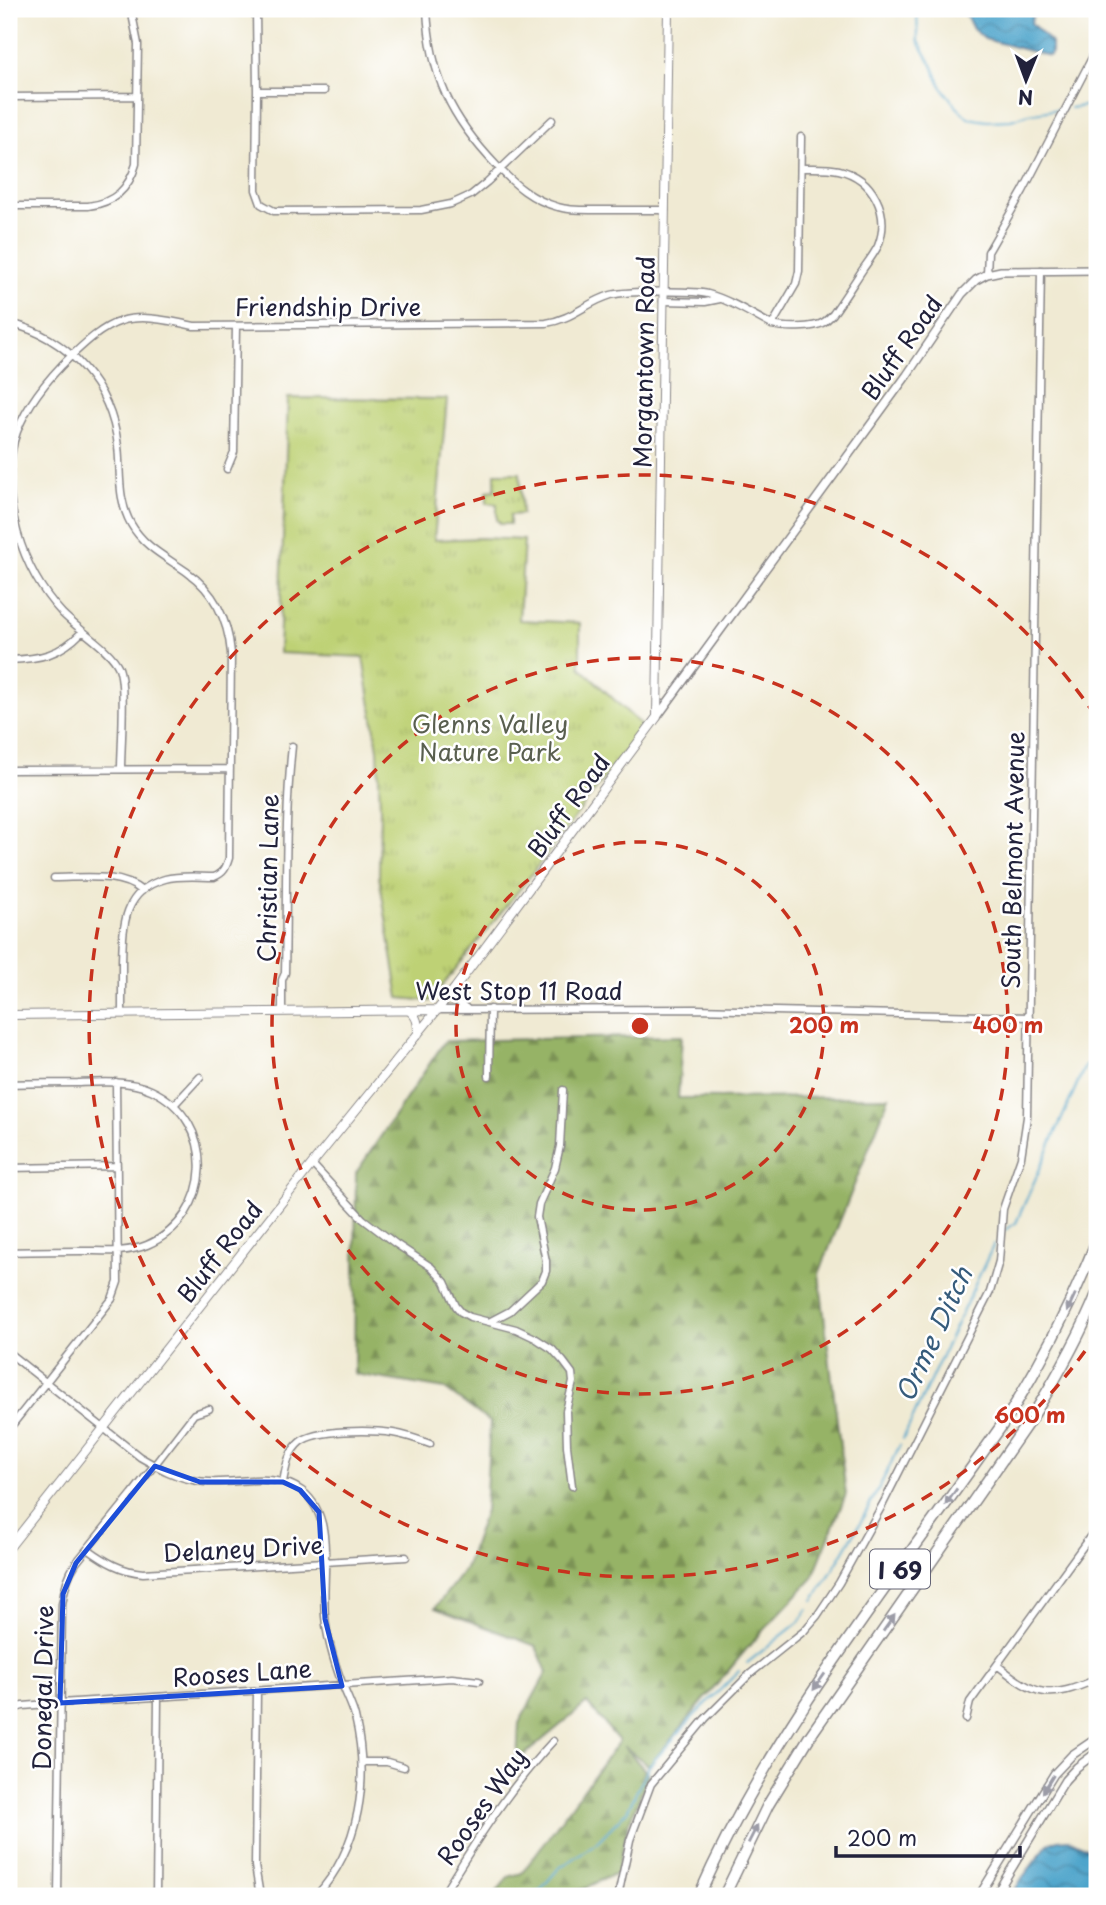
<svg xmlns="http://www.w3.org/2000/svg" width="1106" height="1905" font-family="'Playpen Sans',sans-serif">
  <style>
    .grass { fill: url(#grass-tufts); stroke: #707a58; stroke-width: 2 }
    .forest { fill: url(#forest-firs); stroke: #5c6a50; stroke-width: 2 }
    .water { fill: url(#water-waves); stroke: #386383; stroke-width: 2 }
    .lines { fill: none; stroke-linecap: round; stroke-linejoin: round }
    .stream { stroke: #4ea4cb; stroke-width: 2 }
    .minor-casing { stroke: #898687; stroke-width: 9 }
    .tertiary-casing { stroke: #898687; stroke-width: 10 }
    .secondary-casing { stroke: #898687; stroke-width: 10 }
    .motorway-casing { stroke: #898687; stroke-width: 13 }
    .minor { stroke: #fff; stroke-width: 6 }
    .tertiary { stroke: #fff; stroke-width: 7 }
    .secondary { stroke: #fff; stroke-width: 8 }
    .motorway { stroke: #fff; stroke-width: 10 }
    .oneway { fill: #9c9ca7 }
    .marked { fill: none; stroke: #1d4ed8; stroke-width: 5; stroke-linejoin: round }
    .ring { fill: none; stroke: #c8321e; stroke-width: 3.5; stroke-dasharray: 12 9 }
    .labels { text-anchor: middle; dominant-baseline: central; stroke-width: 5; stroke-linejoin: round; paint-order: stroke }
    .shield { fill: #fff; stroke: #646476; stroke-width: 2 }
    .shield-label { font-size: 23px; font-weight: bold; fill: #22223b }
    .street-label { font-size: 24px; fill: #22223b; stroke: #fff }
    .park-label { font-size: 24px; fill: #595f4f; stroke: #fff }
    .water-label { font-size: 26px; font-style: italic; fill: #365c7c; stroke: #fff }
    .centre { fill: #c8321e; stroke: #fff; stroke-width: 3.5 }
    .ring-label { font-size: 21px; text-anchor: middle; font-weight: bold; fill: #c8321e; stroke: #fff; stroke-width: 5; stroke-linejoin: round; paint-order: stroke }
  </style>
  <defs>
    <pattern id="grass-tufts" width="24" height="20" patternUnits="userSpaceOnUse" patternTransform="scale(1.75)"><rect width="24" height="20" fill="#bed174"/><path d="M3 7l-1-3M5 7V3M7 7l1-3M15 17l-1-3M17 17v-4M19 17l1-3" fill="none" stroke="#a3b365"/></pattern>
    <pattern id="forest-firs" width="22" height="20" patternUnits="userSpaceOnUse" patternTransform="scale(1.75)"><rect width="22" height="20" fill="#96b366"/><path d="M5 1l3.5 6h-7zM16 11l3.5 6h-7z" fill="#7a9155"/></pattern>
    <pattern id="water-waves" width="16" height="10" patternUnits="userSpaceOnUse" patternTransform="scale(1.75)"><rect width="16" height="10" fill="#4ea4cb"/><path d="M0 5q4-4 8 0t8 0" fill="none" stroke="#4085a6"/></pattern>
  </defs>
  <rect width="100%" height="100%" fill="#fff"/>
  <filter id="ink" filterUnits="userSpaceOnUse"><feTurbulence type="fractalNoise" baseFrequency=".0143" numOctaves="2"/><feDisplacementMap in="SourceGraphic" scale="14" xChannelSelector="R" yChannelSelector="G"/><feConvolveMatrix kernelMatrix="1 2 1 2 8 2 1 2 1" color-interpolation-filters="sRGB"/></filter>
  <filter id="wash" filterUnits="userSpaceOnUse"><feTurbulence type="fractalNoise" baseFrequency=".00686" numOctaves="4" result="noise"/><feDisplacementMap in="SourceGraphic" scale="28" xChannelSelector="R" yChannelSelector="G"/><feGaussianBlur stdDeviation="1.57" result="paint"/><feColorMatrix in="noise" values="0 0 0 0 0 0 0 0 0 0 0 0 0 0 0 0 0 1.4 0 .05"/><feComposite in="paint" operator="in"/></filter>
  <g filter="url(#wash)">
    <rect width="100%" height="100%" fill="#f0ead3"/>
    <!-- grass -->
    <path class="grass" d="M288 398 447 399 434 540 482 538 524 540 519 620 580 623V667L643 727 528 879 430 1001 399 998 379 876 380 809 378 749 363 657 279 653Z
      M495 473H520L522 514 510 515V524H501L497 520V504L487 503V491L495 490Z"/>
    <!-- forest -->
    <path class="forest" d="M682 1036 678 1098 889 1097 819 1274 846 1494 812 1579 754 1640 649 1766 624 1746 649 1775 629 1822 617 1873 567 1896H494L508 1877 522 1873 619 1741 587 1703 517 1761 519 1723 547 1672 536 1646 435 1608 465 1569 485 1511 490 1422 445 1389 354 1374 356 1173 445 1041Z"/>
    <!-- water -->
    <path class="water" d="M963 9H1037L1032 17 1031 23 1051 43V54L1049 56 985 39 973 29Z
      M1068 1839 1097 1853V1896H1011L1023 1877 1048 1844 1058 1840Z"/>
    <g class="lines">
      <!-- stream -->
      <path class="stream" d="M917 9 918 40 932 65 941 86 955 105 968 118 987 121 1011 120 1029 114 1064 108
        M1070 108 1097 104
        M1005 1230 1016 1223 1085 1066 1097 1064
        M903 1439 994 1244
        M813 1601C846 1551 875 1498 900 1445
        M747 1663 799 1622 808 1609
        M535 1896 559 1868 595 1844 627 1811 649 1766 693 1717 739 1671"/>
    </g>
  </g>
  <g filter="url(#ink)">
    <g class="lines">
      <!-- minor casing -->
      <g class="minor-casing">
        <path id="minor" d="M256 9 257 91 256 190 261 204 274 211 421 210 451 204 471 195 487 182 552 120
          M427 9C430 76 451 118 497 166 515 185 532 200 558 207 571 211 587 210 601 210 622 210 644 210 665 210
          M257 91H324
          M9 97 137 96
          M9 206H88C114 203 129 189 136 164L138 44 131 9
          M987 274 988 252 1023 191 1097 48
          M663 301 705 302 720 299
          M9 323C68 337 111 385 118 446 121 473 117 499 131 524 144 547 166 557 187 572 215 592 228 620 231 653L229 858C226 868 224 873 214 877 198 877 180 875 165 879 122 891 123 927 122 963 122 980 122 996 122 1013
          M772 325 796 284 799 271 801 137
          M227 469 234 452 236 326
          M9 660C40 659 60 655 82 632
          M121 769C121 746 126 687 119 668 111 649 77 629 62 613 21 569 0 500 14 441 22 412 42 386 62 365 112 316 125 310 194 326L546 323C571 320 587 302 611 295 626 291 693 290 708 294 730 300 751 314 772 325 783 328 814 329 824 322 827 320 830 317 833 314 843 300 853 284 863 269 868 262 874 254 878 246 891 213 873 178 839 170 827 167 813 168 801 168
          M9 770 230 769
          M54 878C82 878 120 872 142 891
          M455 988 459 1003 466 1008
          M438 1010 695 1009 1029 1017
          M282 1011V980L285 973C287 897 284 822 292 746
          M489 1076 490 1009
          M9 1084C32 1083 55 1083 78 1083 102 1082 129 1080 151 1090 219 1121 214 1217 147 1245 127 1253 104 1251 83 1251 58 1251 34 1251 9 1252
          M174 1105 200 1077
          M312 1164 363 1219 396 1244 431 1267 445 1282 456 1306 461 1312 470 1317 516 1329 535 1338 552 1349 563 1361 572 1373 573 1382 566 1411 567 1446 572 1486
          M9 1168 117 1166
          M491 1321 510 1311 542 1281 546 1271V1261L537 1217 539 1204 555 1168 560 1146 563 1090
          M9 1353 140 1457C159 1468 177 1478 198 1481 231 1487 273 1469 302 1491 337 1518 321 1577 325 1616 327 1639 334 1662 342 1683 346 1695 352 1705 355 1717 370 1779 360 1848 316 1896
          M9 1429 112 1299 118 1282 116 1082
          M283 1482C286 1467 288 1452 300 1442 316 1429 372 1430 393 1433 406 1435 417 1439 430 1444
          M88 1549C106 1562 121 1571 143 1573L406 1557
          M997 1665C1037 1697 1049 1700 1097 1679
          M257 1691 255 1866 260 1896
          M9 1710 23 1706 60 1703 452 1678 479 1681
          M966 1719 970 1702 1097 1527
          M362 1762H387L404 1767
          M58 1896 62 1604C64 1589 68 1575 76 1563L132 1494 194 1414 209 1409
          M156 1896 158 1697
          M442 1896C475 1842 510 1787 553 1741
          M618 1896 630 1840 651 1784 705 1719 750 1674 804 1631 817 1616 839 1583 884 1502 990 1292 999 1261 1003 1209 1021 1157 1027 1117 1041 270"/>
      </g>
      <!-- tertiary casing -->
      <g class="tertiary-casing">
        <path id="tertiary" d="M657 717 907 375 962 294 976 280 987 274 1001 271 1097 270
          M979 1896 1054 1774 1072 1755 1097 1738
          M995 1896 1065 1780 1077 1767 1097 1752"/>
      </g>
      <!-- secondary casing -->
      <g class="secondary-casing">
        <path id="secondary" d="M408 1010C418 1016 418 1024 418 1034
          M9 1015 438 1010
          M9 1548 312 1164 455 988 657 717 668 9"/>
      </g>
      <!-- motorway casing -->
      <g class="motorway-casing">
        <path id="motorway" d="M699 1896C776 1721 900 1572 1009 1415 1044 1358 1072 1303 1097 1240
          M724 1896 768 1805 810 1736 1034 1414C1058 1375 1080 1336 1097 1294"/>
      </g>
      <!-- minor -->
      <use href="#minor" class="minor"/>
      <!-- tertiary -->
      <use href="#tertiary" class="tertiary"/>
      <!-- secondary -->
      <use href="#secondary" class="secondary"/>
      <!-- motorway -->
      <use href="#motorway" class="motorway"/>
    </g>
    <!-- one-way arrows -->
    <defs><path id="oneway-solid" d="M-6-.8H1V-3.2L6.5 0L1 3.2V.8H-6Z" transform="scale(1.75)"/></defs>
    <g class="oneway">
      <use href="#oneway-solid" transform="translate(1071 1303) rotate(115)"/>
      <use href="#oneway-solid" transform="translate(951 1497) rotate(125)"/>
      <use href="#oneway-solid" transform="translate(889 1623) rotate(-55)"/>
      <use href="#oneway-solid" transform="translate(819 1682) rotate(125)"/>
      <use href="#oneway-solid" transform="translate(1048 1784) rotate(122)"/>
      <use href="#oneway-solid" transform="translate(753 1834) rotate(-63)"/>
    </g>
  </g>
  <!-- marked area -->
  <path class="marked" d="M155 1466 200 1482H283L300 1490 319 1512 325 1619 342 1686 60 1703 63 1594 76 1563Z"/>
  <!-- distance rings -->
  <g class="ring">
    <circle cx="640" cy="1026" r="184"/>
    <circle cx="640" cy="1026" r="368"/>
    <path d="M1097 1334A551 551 0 1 1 1097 718"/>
  </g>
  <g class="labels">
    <!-- shield labels -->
    <rect class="shield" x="870" y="1549.5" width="60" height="39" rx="5"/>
    <g class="shield-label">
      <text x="900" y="1569">I 69</text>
    </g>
    <!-- street labels -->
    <g class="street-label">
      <text x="328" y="306">Friendship Drive</text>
      <text transform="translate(901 347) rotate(-55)">Bluff Road</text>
      <text transform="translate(643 362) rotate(-89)">Morgantown Road</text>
      <text transform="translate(568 805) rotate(-54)">Bluff Road</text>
      <text transform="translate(1012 860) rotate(-89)">South Belmont Avenue</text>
      <text transform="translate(267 878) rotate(-89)">Christian Lane</text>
      <text x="519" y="990">West Stop 11 Road</text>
      <text transform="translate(219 1251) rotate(-52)">Bluff Road</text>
      <text transform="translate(243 1548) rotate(-3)">Delaney Drive</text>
      <text transform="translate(242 1672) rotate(-4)">Rooses Lane</text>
      <text transform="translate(42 1688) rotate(-89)">Donegal Drive</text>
      <text transform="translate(481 1806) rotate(-55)">Rooses Way</text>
    </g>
    <!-- park labels -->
    <g class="park-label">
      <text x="490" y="723">Glenns Valley<tspan x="490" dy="28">Nature Park</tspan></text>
    </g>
    <!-- water labels -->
    <g class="water-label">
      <text transform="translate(933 1334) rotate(-65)">Orme Ditch</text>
    </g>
  </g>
  <circle cx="640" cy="1026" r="10" class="centre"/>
  <g class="ring-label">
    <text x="824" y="1033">200 m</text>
    <text x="1008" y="1033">400 m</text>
    <text x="1030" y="1423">600 m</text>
  </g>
  <!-- margin -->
  <rect width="1106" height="1905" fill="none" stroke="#fff" stroke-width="35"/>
  <!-- north arrow -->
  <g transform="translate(1026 80) rotate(181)" stroke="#ffffff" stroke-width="5" paint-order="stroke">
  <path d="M0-5L12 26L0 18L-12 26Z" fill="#22223b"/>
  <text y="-10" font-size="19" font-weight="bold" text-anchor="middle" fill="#22223b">N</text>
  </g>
  <!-- scale -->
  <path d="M836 1846v10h184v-10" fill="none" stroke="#22223b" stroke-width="3.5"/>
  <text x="847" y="1846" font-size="21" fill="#22223b" stroke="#ffffff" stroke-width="5" paint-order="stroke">200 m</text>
</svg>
